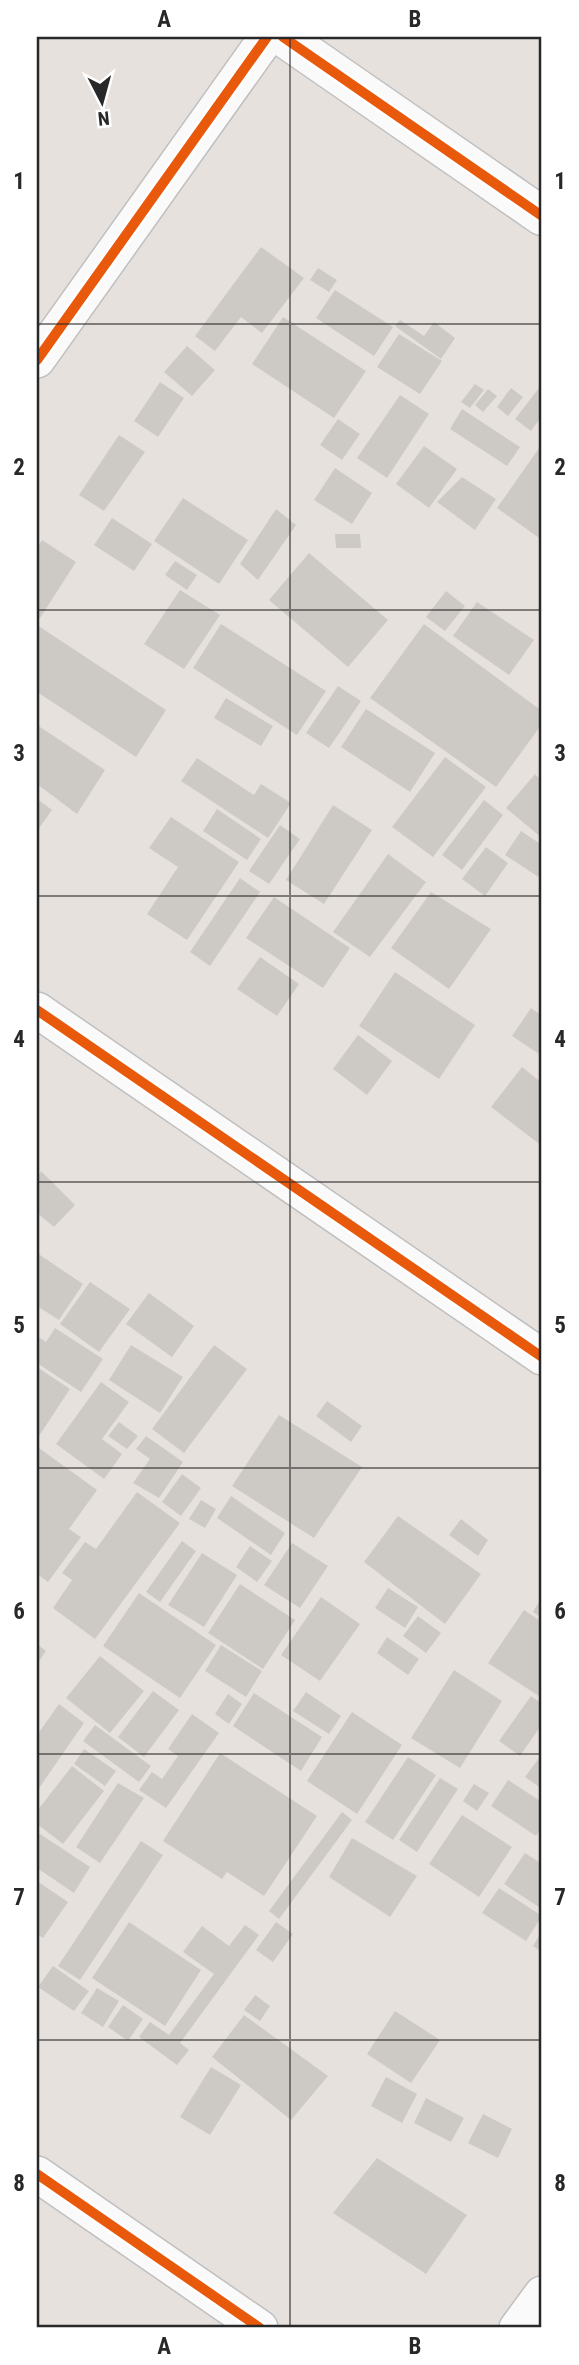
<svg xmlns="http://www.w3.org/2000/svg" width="579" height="2365" font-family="'Roboto Condensed',sans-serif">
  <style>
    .building { fill: #cdcac6 }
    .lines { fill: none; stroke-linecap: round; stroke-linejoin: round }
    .minor-casing { stroke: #c0bfbf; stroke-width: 38 }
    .tertiary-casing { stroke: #c0bfbf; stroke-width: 41 }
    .minor { stroke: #fbfafa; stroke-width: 35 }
    .tertiary { stroke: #fbfafa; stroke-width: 38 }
    .cycleway-casing { stroke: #fff; stroke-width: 15 }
    .cycleway { stroke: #e8590c; stroke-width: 10 }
    .grid { fill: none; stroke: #282828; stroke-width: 2; stroke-opacity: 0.55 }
    .neatline { fill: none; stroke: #282828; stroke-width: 2.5 }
    .grid-label { font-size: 23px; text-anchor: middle; font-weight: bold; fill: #282828 }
  </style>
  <rect width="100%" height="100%" fill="#e7e1dd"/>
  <!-- building -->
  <path class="building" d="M261 247 304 278 262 333 241 317 215 351 195 336Z
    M318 268 337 280 329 292 310 280Z
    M335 290 393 327 374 356 316 318Z
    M283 317 366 371 334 418 252 364Z
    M400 320 424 336 434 322 455 338 441 359 395 326Z
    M399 334 442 361 420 394 377 367Z
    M187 346 215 370 192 396 164 372Z
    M160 382 184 398 158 437 134 421Z
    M475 384 484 390 470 408 461 402Z
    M511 388 523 397 508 416 497 407Z
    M539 388 542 390V416L531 431 515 419Z
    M488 389 497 396 483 412 475 405Z
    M400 395 429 414 387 478 357 458Z
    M462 409 520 447 507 466 450 429Z
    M338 419 360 434 342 460 320 445Z
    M119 435 145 452 104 511 79 495Z
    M542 444V540L497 508Z
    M424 446 457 469 429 508 396 484Z
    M335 468 372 493 352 524 314 500Z
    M462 477 496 499 475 530 437 502Z
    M183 498 248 540 219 584 154 541Z
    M276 509 296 525 258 580 240 564Z
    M112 518 152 544 134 571 94 545Z
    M335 534H360L361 548H336Z
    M42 540 76 562 40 618 37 616V548Z
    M309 553 388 620 348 667 269 600Z
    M175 561 197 575 187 590 165 575Z
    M180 590 220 615 184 669 144 644Z
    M446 591 465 606 445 631 426 617Z
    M477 602 534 640 509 675 453 636Z
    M221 624 326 691 297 735 193 668Z
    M424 624 542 711V724L496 787 370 698Z
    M37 625 166 710 136 757 37 692Z
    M338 686 361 701 329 748 306 733Z
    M226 698 273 726 261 746 214 718Z
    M366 709 435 753 410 792 341 747Z
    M37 725 105 770 77 814 37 784Z
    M445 757 486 787 433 857 392 827Z
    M197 758 254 795 261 784 291 803 268 838 181 781Z
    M535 774 542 781V838L506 808Z
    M37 799 52 810 37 831Z
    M484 800 503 815 462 870 442 855Z
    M333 805 372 830 324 904 286 880Z
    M217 809 261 839 247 860 203 831Z
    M171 817 239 862 187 940 147 914 178 867 149 848Z
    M280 825 300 839 269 884 249 871Z
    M521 831 542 845 540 878 505 855Z
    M486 847 508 863 485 896 462 879Z
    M388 854 426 882 370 957 333 932Z
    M240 878 260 892 210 966 190 952Z
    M431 892 491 929 449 989 391 948Z
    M274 897 350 948 323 988 246 938Z
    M260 957 299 984 277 1016 237 989Z
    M395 972 475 1025 439 1079 359 1026Z
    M531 1008 542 1016V1056L512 1036Z
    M358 1035 392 1061 367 1095 333 1069Z
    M522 1067 542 1083V1146L491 1107Z
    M41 1171 75 1205 54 1227 37 1213V1179Z
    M37 1253 83 1284 59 1320 37 1306Z
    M90 1282 130 1309 99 1352 60 1324Z
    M149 1293 194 1326 172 1357 126 1324Z
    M55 1328 103 1359 81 1392 37 1363V1336L46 1342Z
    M131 1345 183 1377 160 1413 109 1380Z
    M214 1345 247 1369 184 1453 152 1429Z
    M37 1367 70 1389 37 1439Z
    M101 1382 129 1402 102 1439 122 1454 104 1479 56 1444Z
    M327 1401 362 1426 351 1442 316 1416Z
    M279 1415 362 1467 314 1538 232 1486Z
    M119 1422 138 1436 127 1449 108 1436Z
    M146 1436 183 1462 159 1498 133 1483 150 1459 136 1449Z
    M39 1448 97 1490 69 1529 81 1537 48 1582 37 1574V1452Z
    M182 1474 201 1488 181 1516 162 1502Z
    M137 1492 180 1523 95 1639 53 1608 72 1580 62 1573 85 1542 96 1549Z
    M231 1496 285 1533 271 1555 217 1518Z
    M201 1500 216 1509 205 1528 189 1519Z
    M398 1516 481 1574 445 1624 364 1562Z
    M461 1519 488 1540 478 1556 449 1535Z
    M182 1541 196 1551 160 1602 146 1592Z
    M292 1543 328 1566 300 1608 264 1585Z
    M250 1546 272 1561 257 1582 236 1567Z
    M202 1553 237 1575 204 1627 168 1605Z
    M240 1584 295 1620 263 1669 208 1633Z
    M388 1588 418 1607 405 1628 375 1608Z
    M139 1593 216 1645 180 1698 103 1646Z
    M321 1597 360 1624 320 1681 281 1655Z
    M542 1597V1618L533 1612Z
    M524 1610 542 1622V1698L488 1663Z
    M418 1616 441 1633 426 1653 403 1636Z
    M387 1637 419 1659 408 1675 377 1653Z
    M37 1644 46 1651 37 1664Z
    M221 1645 262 1671 246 1697 205 1671Z
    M100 1656 144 1691 110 1733 66 1698Z
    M454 1670 502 1701 460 1768 411 1738Z
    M153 1691 179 1710 144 1757 118 1737Z
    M306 1692 341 1716 329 1734 293 1711Z
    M254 1693 322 1737 301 1771 233 1726Z
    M228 1694 242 1704 229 1724 215 1714Z
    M531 1696 542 1704V1724L520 1756 499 1741Z
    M59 1704 84 1723 37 1791V1735Z
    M352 1712 402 1745 357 1814 307 1781Z
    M192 1714 219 1733 166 1808 139 1790 152 1772 162 1779 178 1756 168 1749Z
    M95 1725 151 1766 139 1782 83 1741Z
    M84 1749 116 1771 105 1786 74 1764Z
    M220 1753 317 1816 264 1896 227 1872 222 1879 163 1841Z
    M542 1754V1789L525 1777Z
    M408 1757 436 1775 393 1840 365 1822Z
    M72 1766 104 1791 63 1844 37 1824V1811Z
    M440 1778 458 1789 417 1852 399 1840Z
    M508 1780 542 1802V1826L536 1836 491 1806Z
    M118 1783 144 1798 100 1863 76 1847Z
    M474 1784 489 1793 477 1811 463 1801Z
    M342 1812 352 1820 279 1919 269 1911Z
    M462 1815 512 1847 479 1897 429 1864Z
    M37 1832 90 1867 74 1893 37 1868Z
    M352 1838 417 1876 390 1917 329 1877Z
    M141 1841 163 1855 80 1980 58 1966Z
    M525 1853 542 1864V1909L504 1884Z
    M37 1881 68 1902 43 1938 37 1934Z
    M499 1888 542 1916 526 1941 482 1913Z
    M129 1922 201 1970 165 2026 92 1978Z
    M276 1922 293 1934 273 1962 256 1950Z
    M245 1925 259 1935 180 2043 189 2050 177 2065 139 2037 150 2022 169 2035 214 1974 183 1952 202 1926 229 1946Z
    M542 1931V1952L533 1946Z
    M53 1966 89 1991 74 2011 38 1987Z
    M97 1988 119 2001 103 2027 81 2013Z
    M255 1995 270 2006 260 2021 244 2010Z
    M123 2005 143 2019 128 2041 108 2027Z
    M395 2011 440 2040 411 2083 367 2054Z
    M244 2015 328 2076 291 2120 212 2057Z
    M211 2067 241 2085 210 2135 180 2117Z
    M386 2077 417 2094 402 2123 371 2106Z
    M426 2098 464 2118 451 2142 414 2123Z
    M483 2114 512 2129 498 2158 468 2143Z
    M377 2158 467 2215 426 2274 333 2213Z"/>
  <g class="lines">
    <!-- minor casing -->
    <g class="minor-casing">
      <path id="minor" d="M37 360 267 37
        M37 1010 542 1357
        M37 2174 260 2328
        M517 2328 542 2294"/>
    </g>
    <!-- tertiary casing -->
    <g class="tertiary-casing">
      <path id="tertiary" d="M283 37 542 216"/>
    </g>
    <!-- minor -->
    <use href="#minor" class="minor"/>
    <!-- tertiary -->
    <use href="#tertiary" class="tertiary"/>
    <!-- cycleway casing -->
    <g class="cycleway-casing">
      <path id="cycleway" d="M283 37 542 216
        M37 360 267 37
        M37 1010 542 1357
        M37 2174 260 2328"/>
    </g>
    <!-- cycleway -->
    <use href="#cycleway" class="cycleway"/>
  </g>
  <!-- grid -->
  <path class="grid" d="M290 37V2328M37 324H542M37 610H542M37 896H542M37 1182H542M37 1468H542M37 1754H542M37 2040H542"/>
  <!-- border -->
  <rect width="579" height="2365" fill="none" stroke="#ffffff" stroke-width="77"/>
  <!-- north arrow -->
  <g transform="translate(102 102) rotate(174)" stroke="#ffffff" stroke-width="5" paint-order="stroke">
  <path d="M0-5L12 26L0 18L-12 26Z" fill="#282828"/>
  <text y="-10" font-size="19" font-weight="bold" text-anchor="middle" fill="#282828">N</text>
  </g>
  <rect x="38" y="38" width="502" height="2288" class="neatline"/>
  <g class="grid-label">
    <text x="164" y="27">A</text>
    <text x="415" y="27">B</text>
    <text x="19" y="189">1</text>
    <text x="560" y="189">1</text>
    <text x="19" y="475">2</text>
    <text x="560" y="475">2</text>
    <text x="19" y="761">3</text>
    <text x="560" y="761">3</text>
    <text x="19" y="1047">4</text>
    <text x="560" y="1047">4</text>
    <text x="19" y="1333">5</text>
    <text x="560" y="1333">5</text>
    <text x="19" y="1619">6</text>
    <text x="560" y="1619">6</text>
    <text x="19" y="1905">7</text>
    <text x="560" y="1905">7</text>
    <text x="19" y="2191">8</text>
    <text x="560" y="2191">8</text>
    <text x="164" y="2354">A</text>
    <text x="415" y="2354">B</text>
  </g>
</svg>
